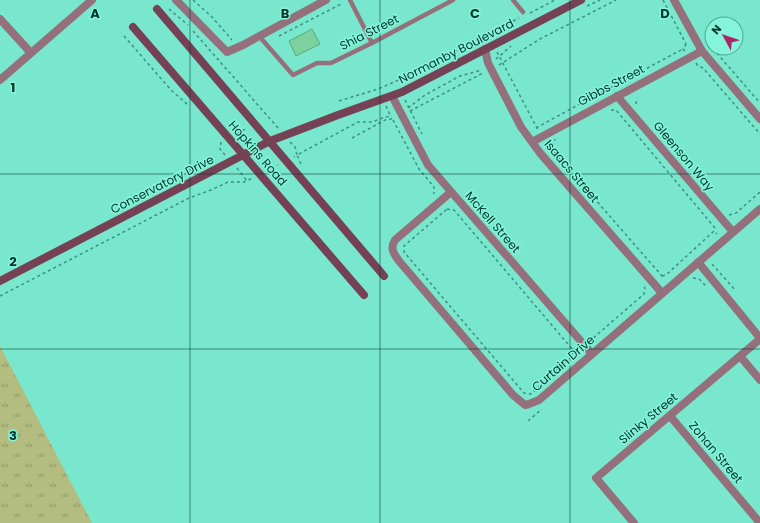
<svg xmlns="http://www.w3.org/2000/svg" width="760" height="523" font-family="Poppins,sans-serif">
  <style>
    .grass { fill: url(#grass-tufts) }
    .building { fill: #7cd19e; stroke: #57ab7b }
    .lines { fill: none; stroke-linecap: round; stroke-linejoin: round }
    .path { stroke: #3e917f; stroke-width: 1.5; stroke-dasharray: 3 3; stroke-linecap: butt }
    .lane { stroke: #94707c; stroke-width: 4.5 }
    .street { stroke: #94707c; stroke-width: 8 }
    .secondary { stroke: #754255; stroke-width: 8 }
    .grid { fill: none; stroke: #00352c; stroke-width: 1; stroke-opacity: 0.55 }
    .labels { text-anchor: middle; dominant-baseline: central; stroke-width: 3; stroke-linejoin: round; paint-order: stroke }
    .street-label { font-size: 12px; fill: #00352c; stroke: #85f5da }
    .grid-label { font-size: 13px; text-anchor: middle; font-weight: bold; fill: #00352c; stroke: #85f5da; stroke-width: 3; stroke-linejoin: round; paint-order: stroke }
  </style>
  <defs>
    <pattern id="grass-tufts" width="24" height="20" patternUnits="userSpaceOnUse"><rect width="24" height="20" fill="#b2bd7f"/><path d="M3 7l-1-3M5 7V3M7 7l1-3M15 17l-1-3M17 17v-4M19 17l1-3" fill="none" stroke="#8e9a68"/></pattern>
  </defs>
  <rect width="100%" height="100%" fill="#78e7cd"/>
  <!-- grass -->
  <path class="grass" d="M0 346 92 523H0Z"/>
  <!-- building -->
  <path class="building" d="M312 29 320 44 296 56 289 41Z"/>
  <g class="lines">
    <!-- path -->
    <path class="path" d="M193 0 212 17 232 40
      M663 0 686 44
      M587 6 600 0
      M169 9 188 25
      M530 13 555 0
      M193 31 279 129
      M487 34 489 38
      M124 36 171 90 188 105
      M279 36 343 3
      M709 44 760 103
      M685 51 683 49 686 44
      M497 52 538 130
      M496 59 511 46
      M696 63 698 66 703 68 760 134
      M499 65 540 39 616 0
      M405 100 422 134
      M339 101 378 89 408 76 519 18
      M636 104 637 98
      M386 106 391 117
      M408 108 425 95 460 76 482 70
      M611 110H616L715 228
      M410 111 483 73
      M393 120 419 169 434 187V194
      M536 128 576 106 683 49
      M237 134 247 128
      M352 138 387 119H394
      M221 142 220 149 225 155
      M290 142 295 147 297 155 294 157
      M549 143 552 147 555 139
      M552 147V150L662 276 659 278
      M301 164 297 155 358 122H372L385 117 392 116
      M237 168 247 181
      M267 171 278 165
      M447 209 454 210 573 350 572 356 531 394 524 393 404 252V246Z
      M729 215 736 213 760 192
      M712 264 736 291
      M662 276 666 275 714 231 717 234
      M693 278 699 279 706 286
      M0 296 189 198 211 190 228 182H244L253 178
      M595 342 592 339 644 294 645 288 644 287
      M528 421 542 409"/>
    <!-- lane -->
    <path class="lane" d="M350 0 372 43
      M513 0 523 12
      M259 36 293 75 317 63H331L372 43 453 0"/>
    <!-- street -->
    <path class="street" d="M176 0 227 52 243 45 326 0
      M674 0 702 51 760 119
      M0 19 31 53
      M485 49 488 63 521 127 540 153 662 293
      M0 80 92 0
      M392 96 428 165 592 354
      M617 96 733 232
      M532 142 702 51
      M451 192 395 240C390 248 393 253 399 261L513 395 525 405 529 404 539 400 760 209
      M698 262 760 338
      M740 356 760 380
      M670 416 760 523
      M634 523 596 478 760 339"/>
    <!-- secondary -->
    <path class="secondary" d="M157 9 384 276
      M133 27 364 295
      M0 281 270 141 338 115 402 92 581 0"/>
  </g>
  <!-- grid -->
  <path class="grid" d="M190 0V523M380 0V523M570 0V523M0 174H760M0 349H760"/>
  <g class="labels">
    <!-- street labels -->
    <g class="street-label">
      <text transform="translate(369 32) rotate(-27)">Shia Street</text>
      <text transform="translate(456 51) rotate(-27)">Normanby Boulevard</text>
      <text transform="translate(611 85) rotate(-28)">Gibbs Street</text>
      <text transform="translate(258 153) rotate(49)">Hopkins Road</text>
      <text transform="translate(684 156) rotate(50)">Gleenson Way</text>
      <text transform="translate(572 171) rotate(50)">Isaacs Street</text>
      <text transform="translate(162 184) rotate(-27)">Conservatory Drive</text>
      <text transform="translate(493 222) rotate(49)">McKell Street</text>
      <text transform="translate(563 363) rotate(-41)">Curtain Drive</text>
      <text transform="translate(648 418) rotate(-40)">Slinky Street</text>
      <text transform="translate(716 452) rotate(50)">Zohan Street</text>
    </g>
  </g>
  <g class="grid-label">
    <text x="95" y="18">A</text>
    <text x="285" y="18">B</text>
    <text x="475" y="18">C</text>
    <text x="665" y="18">D</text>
    <text x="13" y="92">1</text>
    <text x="13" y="266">2</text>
    <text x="13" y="440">3</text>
  </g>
  <!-- north arrow -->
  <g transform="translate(724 36) rotate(310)"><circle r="19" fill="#85f5da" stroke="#50a894"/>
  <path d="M0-3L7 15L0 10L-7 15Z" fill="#ae2567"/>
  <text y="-6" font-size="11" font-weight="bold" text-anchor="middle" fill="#00352c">N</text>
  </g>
</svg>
